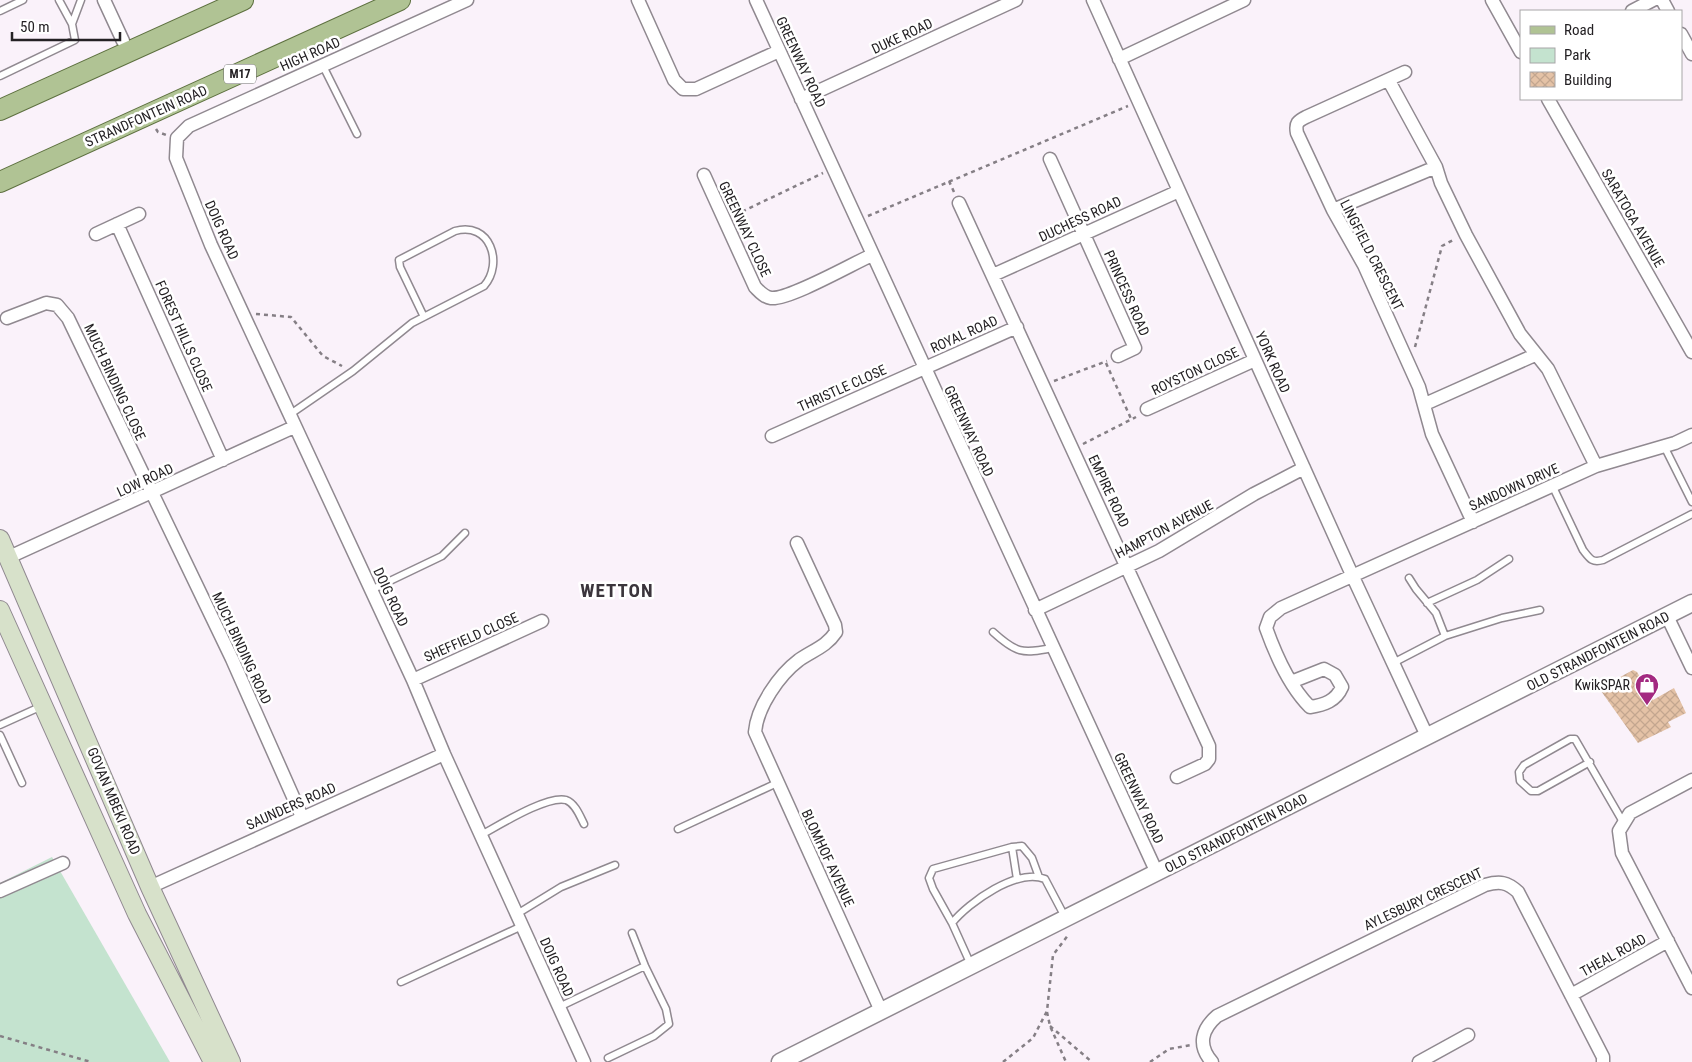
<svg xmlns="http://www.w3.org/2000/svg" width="1692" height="1062" font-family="'Roboto Condensed',sans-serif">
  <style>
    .green { fill: #c4e3cf }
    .building { fill: url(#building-cross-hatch) }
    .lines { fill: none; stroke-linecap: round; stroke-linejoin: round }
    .service-casing { stroke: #908990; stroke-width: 9 }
    .minor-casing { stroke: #908990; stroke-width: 15 }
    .tertiary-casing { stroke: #908990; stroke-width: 19 }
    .secondary-casing { stroke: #908990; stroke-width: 20 }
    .primary-casing { stroke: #5d703f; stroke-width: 22 }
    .path { stroke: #857f85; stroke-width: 2.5; stroke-dasharray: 4 4; stroke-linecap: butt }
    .service { stroke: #fff; stroke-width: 6 }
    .minor { stroke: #fff; stroke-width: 12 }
    .tertiary { stroke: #fff; stroke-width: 16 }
    .secondary { stroke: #d7e1ca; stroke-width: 18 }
    .primary { stroke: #b0c394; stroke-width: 20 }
    .labels { text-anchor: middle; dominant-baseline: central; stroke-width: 5; stroke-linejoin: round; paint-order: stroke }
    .shield { fill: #fff; stroke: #666466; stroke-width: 1 }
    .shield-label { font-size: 12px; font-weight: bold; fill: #242124 }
    .street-label { font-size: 14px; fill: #242124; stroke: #fff }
    .poi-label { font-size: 14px; fill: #242124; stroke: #fff; text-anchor: end }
    .district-label { font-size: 19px; font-weight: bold; letter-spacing: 1px; fill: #3b353c; stroke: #fff }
  </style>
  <defs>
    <pattern id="building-cross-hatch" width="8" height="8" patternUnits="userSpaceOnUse" patternTransform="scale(1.25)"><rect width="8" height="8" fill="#e4c2a6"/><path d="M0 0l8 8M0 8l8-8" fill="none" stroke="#c3a68f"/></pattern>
  </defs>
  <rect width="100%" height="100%" fill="#faf2fa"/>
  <!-- green -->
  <path class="green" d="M52 857 170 1062H0V883Z"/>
  <!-- building -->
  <path class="building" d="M1633 670 1637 672 1653 700 1674 688 1686 713 1668 722 1671 727 1638 743 1601 691 1602 687Z"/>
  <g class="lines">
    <!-- service casing -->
    <g class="service-casing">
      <path id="service" d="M0 11 23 0
        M72 24 81 0
        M322 64 357 134
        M0 76 75 40 72 24 59 0
        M289 415 353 371 412 323 484 286C504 263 490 221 455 231L399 260 400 267 424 317
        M1664 446 1692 502
        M1553 487 1583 550C1590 559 1592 563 1603 560L1692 514
        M371 590 442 556 465 533
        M1427 603 1477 580 1509 559
        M993 632C1016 653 1022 654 1052 648
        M1445 636 1502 618 1540 610
        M1393 663 1445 636 1436 613 1416 589 1409 578
        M0 725 42 706
        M0 735 22 783
        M1590 762 1538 791H1531L1520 781 1519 772 1524 765 1570 739H1575L1623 822
        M678 829 777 783
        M481 835C498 826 547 795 566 800 575 803 580 816 584 824
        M1012 847 1017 879
        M517 914 561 887 615 865
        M952 923C969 902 1017 868 1045 879L1065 917
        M971 965 952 923 933 889 929 878 933 869 1012 847 1022 846 1032 858 1039 877
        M401 982 522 926
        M559 1007 645 966
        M608 1058 654 1036 669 1024 666 1009 645 966 632 933"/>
    </g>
    <!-- minor casing -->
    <g class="minor-casing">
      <path id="minor" d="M104 0 123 41
        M467 0 189 126 177 138 176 158 211 245 413 680 444 754 584 1062
        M638 0 674 80 683 89H696L779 51
        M756 0 1157 873
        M1093 0 1353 577 1427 736
        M1492 0 1521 52
        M1662 0 1668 11
        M1632 11 1653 0
        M1681 34 1692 54
        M1119 59 1244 0
        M1405 72 1306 117C1298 121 1295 123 1297 133L1333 210 1364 265 1419 387 1432 434 1473 522
        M1389 81 1436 167 1441 183 1466 235 1520 334 1548 369 1596 466
        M801 99 1016 0
        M1548 99 1692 352
        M1050 159 1135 348 1118 356
        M704 175 755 287C760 292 764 297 771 298 789 300 852 264 872 255
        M959 203 1209 746V759L1205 764 1177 777
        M1333 210 1436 167
        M117 224 223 460
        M96 234 139 214
        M993 275 1179 191
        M7 318 46 303 57 305 68 318 232 659 302 817
        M1425 404 1535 355
        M1147 409 1255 360
        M772 436 1017 327
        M797 543 835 625 836 632C826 647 813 650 799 660 779 675 757 707 755 732L881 1011
        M7 558 294 427
        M1035 610 1159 551 1254 494 1304 468
        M1667 616 1692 668
        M413 680 542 621
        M1291 682 1324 669 1335 675 1342 687C1336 701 1324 705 1310 707 1289 686 1276 656 1266 628L1270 617 1281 608 1596 466 1675 443 1692 435
        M1692 780 1630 813 1619 831 1622 853 1692 988
        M150 887 444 754
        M0 891 63 863
        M1571 995 1668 941
        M1212 1062C1197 1045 1202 1029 1217 1016L1485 885C1500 881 1507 882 1518 892L1603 1057V1062
        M1419 1062 1468 1035"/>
    </g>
    <!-- tertiary casing -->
    <g class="tertiary-casing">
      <path id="tertiary" d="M780 1062 1692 603"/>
    </g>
    <!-- secondary casing -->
    <g class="secondary-casing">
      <path id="secondary" d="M0 539 150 887 231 1062
        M0 610 137 914 213 1062"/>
    </g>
    <!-- primary casing -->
    <g class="primary-casing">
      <path id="primary" d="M0 110 243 0
        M0 182 400 0"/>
    </g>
    <!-- path -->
    <path class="path" d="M156 129 158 132 166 135
      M949 181 954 192
      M735 215 823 173
      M868 216 1128 106
      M256 314 291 317 323 356 342 366
      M1415 347 1442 246 1455 239
      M1106 363 1132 421
      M1054 381 1107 361
      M1083 444 1136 417
      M1047 1012 1050 1026 1066 1062
      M1050 1026 1092 1062
      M0 1036 91 1062
      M1003 1062 1033 1038 1047 1011 1053 955 1069 934
      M1150 1062 1169 1049 1191 1045"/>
    <!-- service -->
    <use href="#service" class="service"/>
    <!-- minor -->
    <use href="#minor" class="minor"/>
    <!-- tertiary -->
    <use href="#tertiary" class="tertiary"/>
    <!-- secondary -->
    <use href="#secondary" class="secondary"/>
    <!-- primary -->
    <use href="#primary" class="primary"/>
  </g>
  <!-- icons -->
  <defs>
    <g id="shop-pin" transform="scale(1.25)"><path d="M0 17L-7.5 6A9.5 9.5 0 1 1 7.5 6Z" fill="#a32a81" stroke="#fff"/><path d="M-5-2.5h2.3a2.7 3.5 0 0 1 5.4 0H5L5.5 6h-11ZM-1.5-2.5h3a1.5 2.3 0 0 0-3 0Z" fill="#fff"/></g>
  </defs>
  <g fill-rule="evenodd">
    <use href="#shop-pin" x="1647" y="685"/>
  </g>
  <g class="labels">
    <!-- shield labels -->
    <rect class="shield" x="224" y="64.5" width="32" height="19" rx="4"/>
    <g class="shield-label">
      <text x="240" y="74">M17</text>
    </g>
    <!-- street labels -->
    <g class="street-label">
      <text transform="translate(902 36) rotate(-25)">DUKE ROAD</text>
      <text transform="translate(310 54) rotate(-24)">HIGH ROAD</text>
      <text transform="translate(801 62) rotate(65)">GREENWAY ROAD</text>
      <text transform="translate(146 116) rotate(-24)">STRANDFONTEIN ROAD</text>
      <text transform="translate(1633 218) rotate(60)">SARATOGA AVENUE</text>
      <text transform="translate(1080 219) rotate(-25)">DUCHESS ROAD</text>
      <text transform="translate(745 229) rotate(65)">GREENWAY CLOSE</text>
      <text transform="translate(222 230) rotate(66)">DOIG ROAD</text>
      <text transform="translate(1372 255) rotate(63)">LINGFIELD CRESCENT</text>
      <text transform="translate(1127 293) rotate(66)">PRINCESS ROAD</text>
      <text transform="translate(964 334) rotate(-24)">ROYAL ROAD</text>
      <text transform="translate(184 336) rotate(66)">FOREST HILLS CLOSE</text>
      <text transform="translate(1273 362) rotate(66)">YORK ROAD</text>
      <text transform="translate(1195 371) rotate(-25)">ROYSTON CLOSE</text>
      <text transform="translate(115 382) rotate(65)">MUCH BINDING CLOSE</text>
      <text transform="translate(842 388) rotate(-24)">THRISTLE CLOSE</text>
      <text transform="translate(969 431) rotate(65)">GREENWAY ROAD</text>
      <text transform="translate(145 480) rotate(-25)">LOW ROAD</text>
      <text transform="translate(1514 487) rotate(-24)">SANDOWN DRIVE</text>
      <text transform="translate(1109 491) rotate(65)">EMPIRE ROAD</text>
      <text transform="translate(1164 529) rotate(-28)">HAMPTON AVENUE</text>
      <text transform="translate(391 597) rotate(65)">DOIG ROAD</text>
      <text transform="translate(471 637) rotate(-24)">SHEFFIELD CLOSE</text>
      <text transform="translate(242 648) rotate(65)">MUCH BINDING ROAD</text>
      <text transform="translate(1598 651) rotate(-27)">OLD STRANDFONTEIN ROAD</text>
      <text transform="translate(1139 798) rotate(65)">GREENWAY ROAD</text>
      <text transform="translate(114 801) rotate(67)">GOVAN MBEKI ROAD</text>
      <text transform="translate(291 806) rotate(-24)">SAUNDERS ROAD</text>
      <text transform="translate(1236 833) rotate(-27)">OLD STRANDFONTEIN ROAD</text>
      <text transform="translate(828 858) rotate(65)">BLOMHOF AVENUE</text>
      <text transform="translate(1423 899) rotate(-25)">AYLESBURY CRESCENT</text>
      <text transform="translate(1613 955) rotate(-29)">THEAL ROAD</text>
      <text transform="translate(557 967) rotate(66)">DOIG ROAD</text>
    </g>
    <!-- poi labels -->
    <g class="poi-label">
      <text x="1630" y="685">KwikSPAR</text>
    </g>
    <!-- district labels -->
    <g class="district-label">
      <text x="617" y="590">WETTON</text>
    </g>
  </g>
  <!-- legend -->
  <rect x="1520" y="10" width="162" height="90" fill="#ffffff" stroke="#a7a6a7"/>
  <rect x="1530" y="26" width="25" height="8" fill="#b0c394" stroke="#a7a6a7"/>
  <text x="1564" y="35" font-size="15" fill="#242124">Road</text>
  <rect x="1530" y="48" width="25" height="15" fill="#c4e3cf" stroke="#a7a6a7"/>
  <text x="1564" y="60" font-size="15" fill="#242124">Park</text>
  <rect x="1530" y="72" width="25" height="15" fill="url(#building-cross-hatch)" stroke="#a7a6a7"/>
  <text x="1564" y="85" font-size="15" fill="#242124">Building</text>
  <!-- scale -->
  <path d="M12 32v8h108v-8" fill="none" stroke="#242124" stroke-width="2.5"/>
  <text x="20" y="32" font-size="15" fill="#242124" stroke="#ffffff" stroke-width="4" paint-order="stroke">50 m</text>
</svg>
